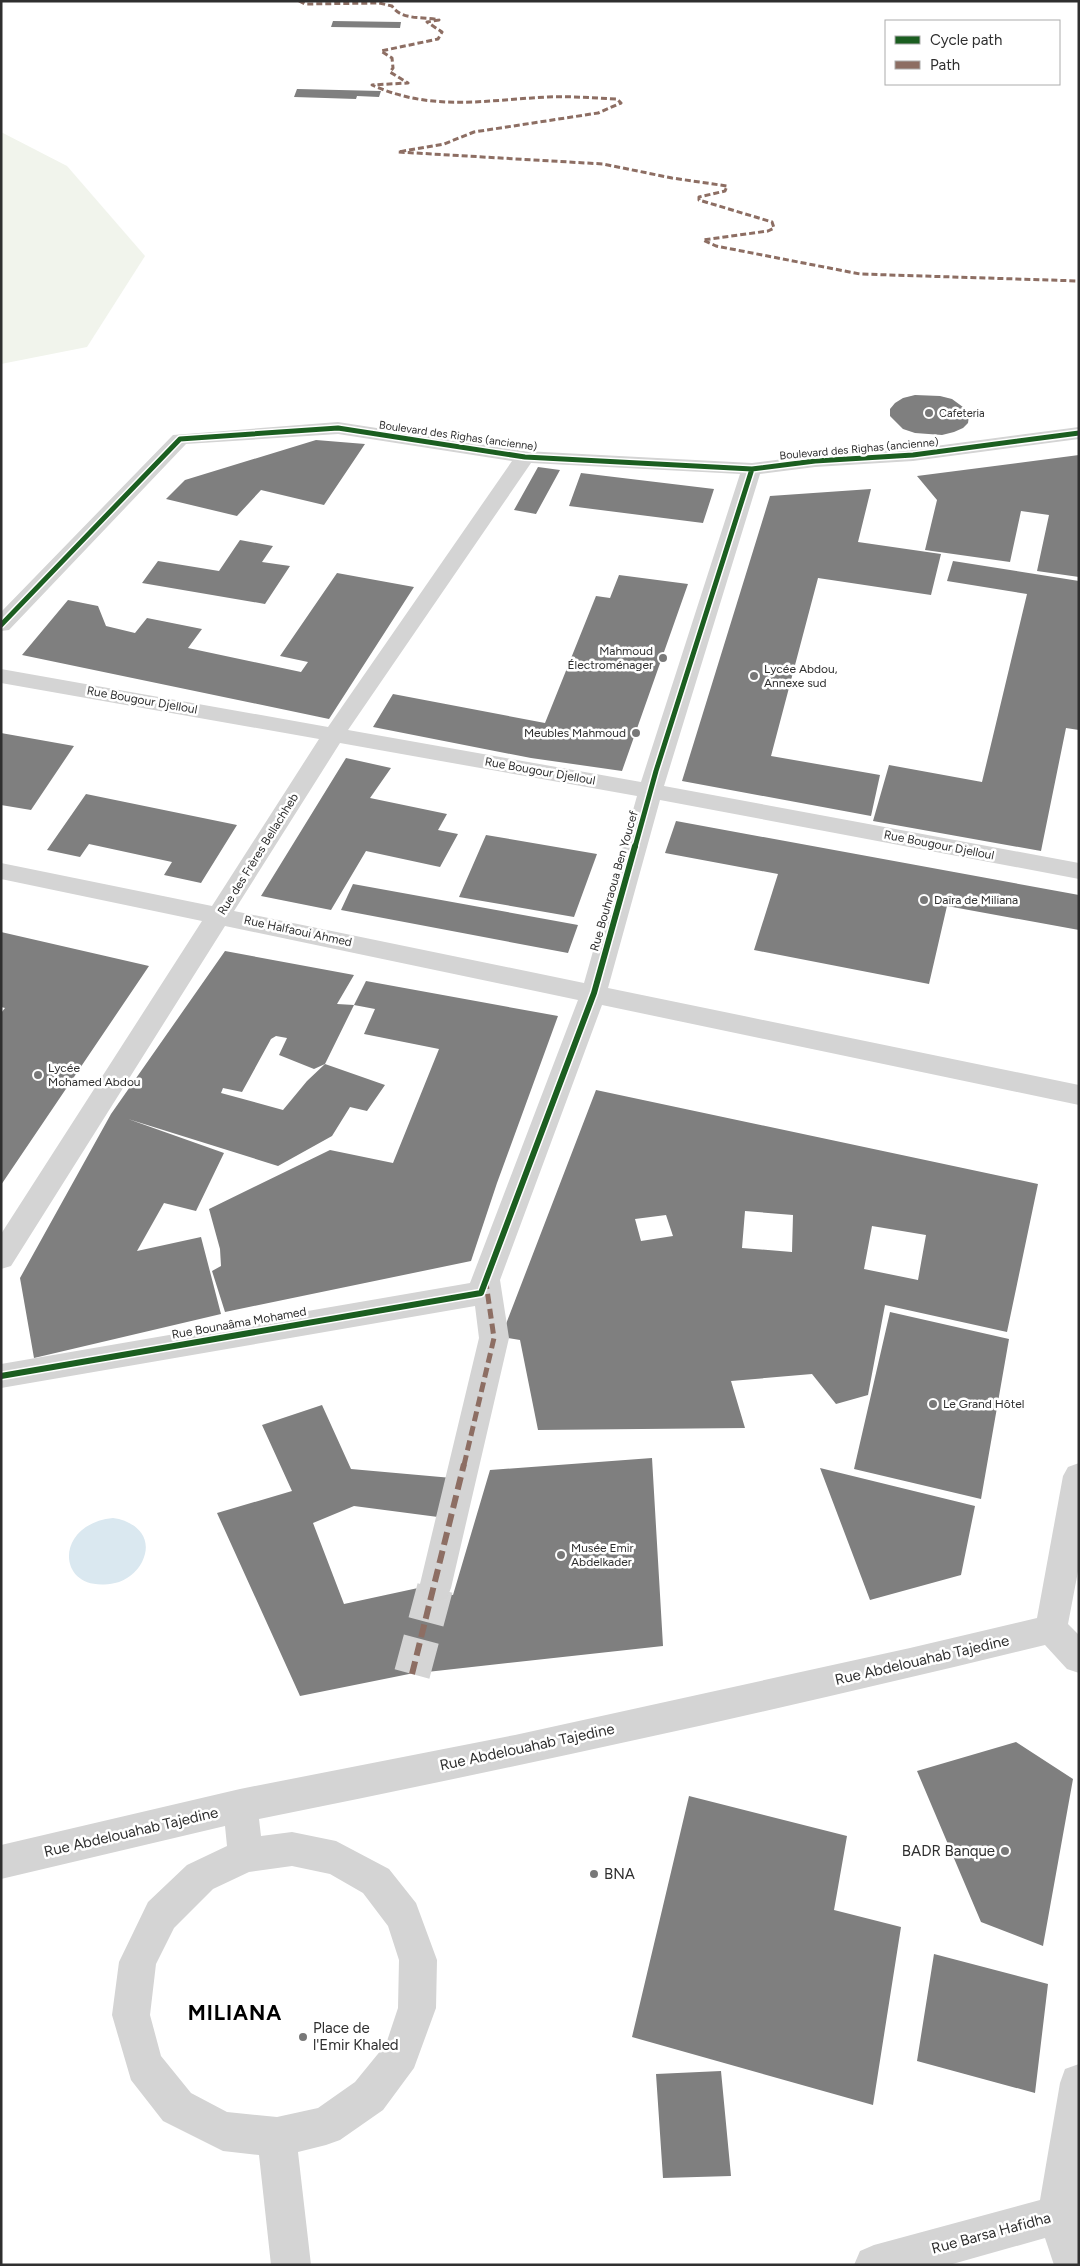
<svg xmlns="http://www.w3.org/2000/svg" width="1080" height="2266" font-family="Figtree,sans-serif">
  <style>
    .green { fill: #f1f4ec }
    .water { fill: #dae8f0 }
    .building { fill: #7f7f7f; fill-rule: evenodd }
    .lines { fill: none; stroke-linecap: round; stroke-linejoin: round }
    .street-tunnel { stroke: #d5d5d5; stroke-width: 36; stroke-dasharray: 36 18; stroke-linecap: butt }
    .street { fill: #d4d4d4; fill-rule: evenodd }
    .quiet-far2 { stroke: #8d6e63; stroke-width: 3; stroke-dasharray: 6 3; stroke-linecap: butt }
    .quiet-far1 { stroke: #8d6e63; stroke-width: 5; stroke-dasharray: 10 5; stroke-linecap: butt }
    .quiet { stroke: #8d6e63; stroke-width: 6; stroke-dasharray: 13 6; stroke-linecap: butt }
    .cycleway-far1-casing { stroke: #fff; stroke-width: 8 }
    .cycleway-casing { stroke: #fff; stroke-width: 9 }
    .cycleway-far1 { stroke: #1b5e20; stroke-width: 5 }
    .cycleway { stroke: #1b5e20; stroke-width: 6 }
    .poi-dot { fill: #787878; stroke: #fff; stroke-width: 2 }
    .labels { text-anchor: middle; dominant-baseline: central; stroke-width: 5; stroke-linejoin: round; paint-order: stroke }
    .far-poi-label { font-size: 11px; fill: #2f2f2f; stroke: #fff; text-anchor: start }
    .far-street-label { font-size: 11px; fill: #2f2f2f; stroke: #fff }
    .poi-label { font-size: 12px; fill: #2f2f2f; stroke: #fff; text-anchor: start }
    .street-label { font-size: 12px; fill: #2f2f2f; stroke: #fff }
    .near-street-label { font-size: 15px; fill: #2f2f2f; stroke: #fff }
    .near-poi-label { font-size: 15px; fill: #2f2f2f; stroke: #fff; text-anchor: start }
    .near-district-label { font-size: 21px; font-weight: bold; letter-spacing: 1px; fill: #000; stroke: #fff }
  </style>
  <rect width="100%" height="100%" fill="#fff"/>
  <!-- green -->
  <path class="green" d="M1 132 67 166 145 256 87 347 1 364Z"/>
  <!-- water -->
  <path class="water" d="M113 1518C136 1521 154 1538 142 1562 137 1572 126 1581 115 1583 56 1596 52 1524 113 1518Z"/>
  <!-- building -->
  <path class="building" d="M333 21 401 22 400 28 331 27Z
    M297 89 381 91 379 97 357 96 356 99 294 97Z
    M915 395 940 396 952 399 967 410 969 416 968 423 963 428 954 432 942 435 915 433 903 429 890 416V409L895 403 903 398Z
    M316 440 365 444 324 505 261 490 237 516 166 499 185 480Z
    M1079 455V577L1037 571 1049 515 1021 511 1010 562 925 550 937 500 917 476Z
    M538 467 560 470 536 514 514 510Z
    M581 473 714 489 703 523 569 506Z
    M871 489 858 542 941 554 931 595 818 578 771 756 880 775 871 816 682 781 770 496Z
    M240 540 273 546 262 562 290 566 265 604 142 583 158 561 219 571Z
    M953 561 1079 581V730L1066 728 1041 851 873 821 889 765 982 782 1027 594 947 581Z
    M337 573 414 587 329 719 22 655 68 600 98 606 106 626 135 633 147 618 202 629 188 648 301 672 308 662 280 656Z
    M619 575 688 584 622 771 531 758 373 727 393 694 545 723 596 596 610 598Z
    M1 733 74 746 31 810 1 805Z
    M346 758 391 768 370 798 447 814 438 830 458 834 440 867 366 851 331 910 261 896Z
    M86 794 237 825 201 883 164 875 172 862 89 844 80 857 47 850Z
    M676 821 1079 895V930L947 906 929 984 754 950 778 874 665 853Z
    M486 835 597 854 574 917 459 897Z
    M353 884 578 925 568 953 341 910Z
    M1 932 149 966 1 1185V1013L5 1008 1 1007Z
    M225 951 354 975 337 1004 354 1005 325 1064 314 1069 279 1055 287 1038 276 1036 271 1039 242 1092 223 1088 221 1093 283 1110 307 1081 325 1064 385 1085 367 1111 350 1107 332 1136 278 1166 128 1119 224 1153 196 1211 164 1203 137 1251 201 1237 221 1314 34 1358 20 1278 111 1114Z
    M366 981 558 1016 497 1183 471 1261 225 1312 212 1271 221 1266 220 1249 209 1209 330 1150 393 1163 439 1049 364 1034 375 1009 354 1005Z
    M596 1090 1038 1184 1007 1332 885 1305 868 1395 836 1404 812 1374 731 1381 745 1428 538 1430 520 1340 501 1337ZM745 1211 793 1215 792 1252 742 1248ZM666 1215 673 1236 641 1241 635 1219ZM872 1226 926 1235 918 1280 864 1269Z
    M890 1312 1009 1339 981 1499 854 1469Z
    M322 1405 351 1469 452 1478 438 1517 354 1506 313 1523 344 1604 418 1588 453 1595 490 1470 652 1458 663 1646 409 1674 300 1696 217 1513 292 1491 262 1425Z
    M820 1468 975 1506 961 1575 870 1600Z
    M1016 1742 1073 1779 1043 1946 981 1922 917 1771Z
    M689 1796 847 1836 834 1910 901 1927 873 2105 632 2037Z
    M934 1954 1048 1984 1035 2093 917 2061Z
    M721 2071 731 2176 663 2178 656 2074Z"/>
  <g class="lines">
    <!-- street-tunnel -->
    <path class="street-tunnel" d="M412 1674 435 1588"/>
    <!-- street -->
    <path class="street" d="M338 422 525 451 752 463 815 455 913 449 1079 427V439L913 461 815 467 760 474 664 786 1079 863V879L660 800 608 988 1079 1085V1105L602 1005 500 1280 509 1338 451 1588 447 1598 435 1602 423 1598 419 1588 479 1338 475 1306 1 1388V1364L470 1283 578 1000 225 926 11 1266 1 1269V1234L202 921 1 879V863L212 906 319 739 1 683V669L328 727 512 461 338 434 186 444 9 630 1 631V612L173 435ZM531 463 740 474 641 782 348 730ZM340 743 637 796 584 983 234 911Z
      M1079 1463V1566L1068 1624 1079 1635V1673L1067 1669 1045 1645C784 1709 522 1766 259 1819L261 1836 292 1832 336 1841 389 1869 416 1903 437 1960 436 2008 414 2068 383 2110 340 2140 326 2145 298 2152 311 2265H271L259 2155 223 2151 163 2121 131 2080 112 2015 119 1962 148 1902 187 1865 227 1846 225 1826 1 1879V1845L240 1789 515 1735 910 1648 1037 1618 1063 1476 1068 1467ZM292 1866 330 1874 363 1893 388 1926 399 1960 398 2008 386 2044 355 2082 318 2108 277 2117 227 2112 191 2093 161 2056 150 2015 156 1964 174 1928 213 1889 249 1872Z
      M1079 2064V2265H1054L1045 2238 949 2265H854L860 2251 874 2245 1040 2200 1060 2083 1065 2069Z"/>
    <!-- quiet-far2 -->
    <path class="quiet-far2" d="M299 1 305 4 379 3 392 6C402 21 423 16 439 20L427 22 442 32 438 39 381 51 392 58 393 68 390 72 408 83 372 85C432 112 485 100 548 97 571 96 594 98 617 99L621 103 598 113 474 132 444 144 398 152 603 164 672 178 727 186 725 191 699 197V200L772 222 774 228 768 231 703 240 716 246 860 274 1079 281"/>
    <!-- quiet-far1 -->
    <path class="quiet-far1" d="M464 1465 494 1338 486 1283"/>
    <!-- quiet -->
    <path class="quiet" d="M412 1674 464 1464"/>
    <!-- cycleway-far1 casing -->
    <g class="cycleway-far1-casing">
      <path id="cycleway-far1" d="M1 625 180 439 338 428 525 457 752 469 815 461 913 455 1079 433
        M635 847 656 771 752 469"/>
    </g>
    <!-- cycleway casing -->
    <g class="cycleway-casing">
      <path id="cycleway" d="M1 1376 481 1293 594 993 635 846"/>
    </g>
    <!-- cycleway-far1 -->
    <use href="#cycleway-far1" class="cycleway-far1"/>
    <!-- cycleway -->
    <use href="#cycleway" class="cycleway"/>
  </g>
  <!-- markers -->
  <g class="poi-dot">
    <circle cx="929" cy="413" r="5"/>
    <circle cx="663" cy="658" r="5"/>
    <circle cx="754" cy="676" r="5"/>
    <circle cx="636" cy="733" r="5"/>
    <circle cx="924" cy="900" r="5"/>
    <circle cx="38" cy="1075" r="5"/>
    <circle cx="933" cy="1404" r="5"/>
    <circle cx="561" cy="1555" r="5"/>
    <circle cx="1005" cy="1851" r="5"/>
    <circle cx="594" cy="1874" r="5"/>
    <circle cx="303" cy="2037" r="5"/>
  </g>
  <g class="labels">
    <!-- far-poi labels -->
    <g class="far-poi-label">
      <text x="939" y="413">Cafeteria</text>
    </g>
    <!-- far-street labels -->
    <g class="far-street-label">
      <text transform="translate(458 436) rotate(8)">Boulevard des Righas (ancienne)</text>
      <text transform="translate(859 449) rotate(-5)">Boulevard des Righas (ancienne)</text>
    </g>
    <!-- poi labels -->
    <g class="poi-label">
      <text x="653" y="651" text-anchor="end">Mahmoud<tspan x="653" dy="14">Électroménager</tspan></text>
      <text x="764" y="669">Lycée Abdou,<tspan x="764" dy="14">Annexe sud</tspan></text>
      <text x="626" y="733" text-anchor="end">Meubles Mahmoud</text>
      <text x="934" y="900">Daïra de Miliana</text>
      <text x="48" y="1068">Lycée<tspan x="48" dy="14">Mohamed Abdou</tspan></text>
      <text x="943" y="1404">Le Grand Hôtel</text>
      <text x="571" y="1548">Musée Emir<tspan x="571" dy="14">Abdelkader</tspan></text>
    </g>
    <!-- street labels -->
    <g class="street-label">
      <text transform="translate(142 700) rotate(10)">Rue Bougour Djelloul</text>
      <text transform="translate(540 771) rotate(10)">Rue Bougour Djelloul</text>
      <text transform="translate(939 845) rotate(11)">Rue Bougour Djelloul</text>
      <text transform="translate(258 854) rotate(-58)">Rue des Frères Bellachheb</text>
      <text transform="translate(614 881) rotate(-74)">Rue Bouhraoua Ben Youcef</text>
      <text transform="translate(298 931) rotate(12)">Rue Halfaoui Ahmed</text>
      <text transform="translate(239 1323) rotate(-10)">Rue Bounaâma Mohamed</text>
    </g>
    <!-- near-street labels -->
    <g class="near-street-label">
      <text transform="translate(922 1660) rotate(-13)">Rue Abdelouahab Tajedine</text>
      <text transform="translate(527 1747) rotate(-12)">Rue Abdelouahab Tajedine</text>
      <text transform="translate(131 1832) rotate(-13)">Rue Abdelouahab Tajedine</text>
      <text transform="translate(991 2233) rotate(-15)">Rue Barsa Hafidha</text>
    </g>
    <!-- near-poi labels -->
    <g class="near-poi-label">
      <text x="995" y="1851" text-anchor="end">BADR Banque</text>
      <text x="604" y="1874">BNA</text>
      <text x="313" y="2028">Place de<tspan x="313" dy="17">l'Emir Khaled</tspan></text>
    </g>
    <!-- near-district labels -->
    <g class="near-district-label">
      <text x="235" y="2012">MILIANA</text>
    </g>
  </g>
  <!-- border -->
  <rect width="1080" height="2266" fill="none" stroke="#2f2f2f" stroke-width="5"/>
  <!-- legend -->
  <rect x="885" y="20" width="175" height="65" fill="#ffffff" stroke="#acacac"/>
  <rect x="895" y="36" width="25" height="8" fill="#1b5e20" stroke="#acacac"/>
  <text x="930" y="45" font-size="15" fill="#2f2f2f">Cycle path</text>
  <rect x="895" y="61" width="25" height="8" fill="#8d6e63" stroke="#acacac"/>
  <text x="930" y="70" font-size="15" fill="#2f2f2f">Path</text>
</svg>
